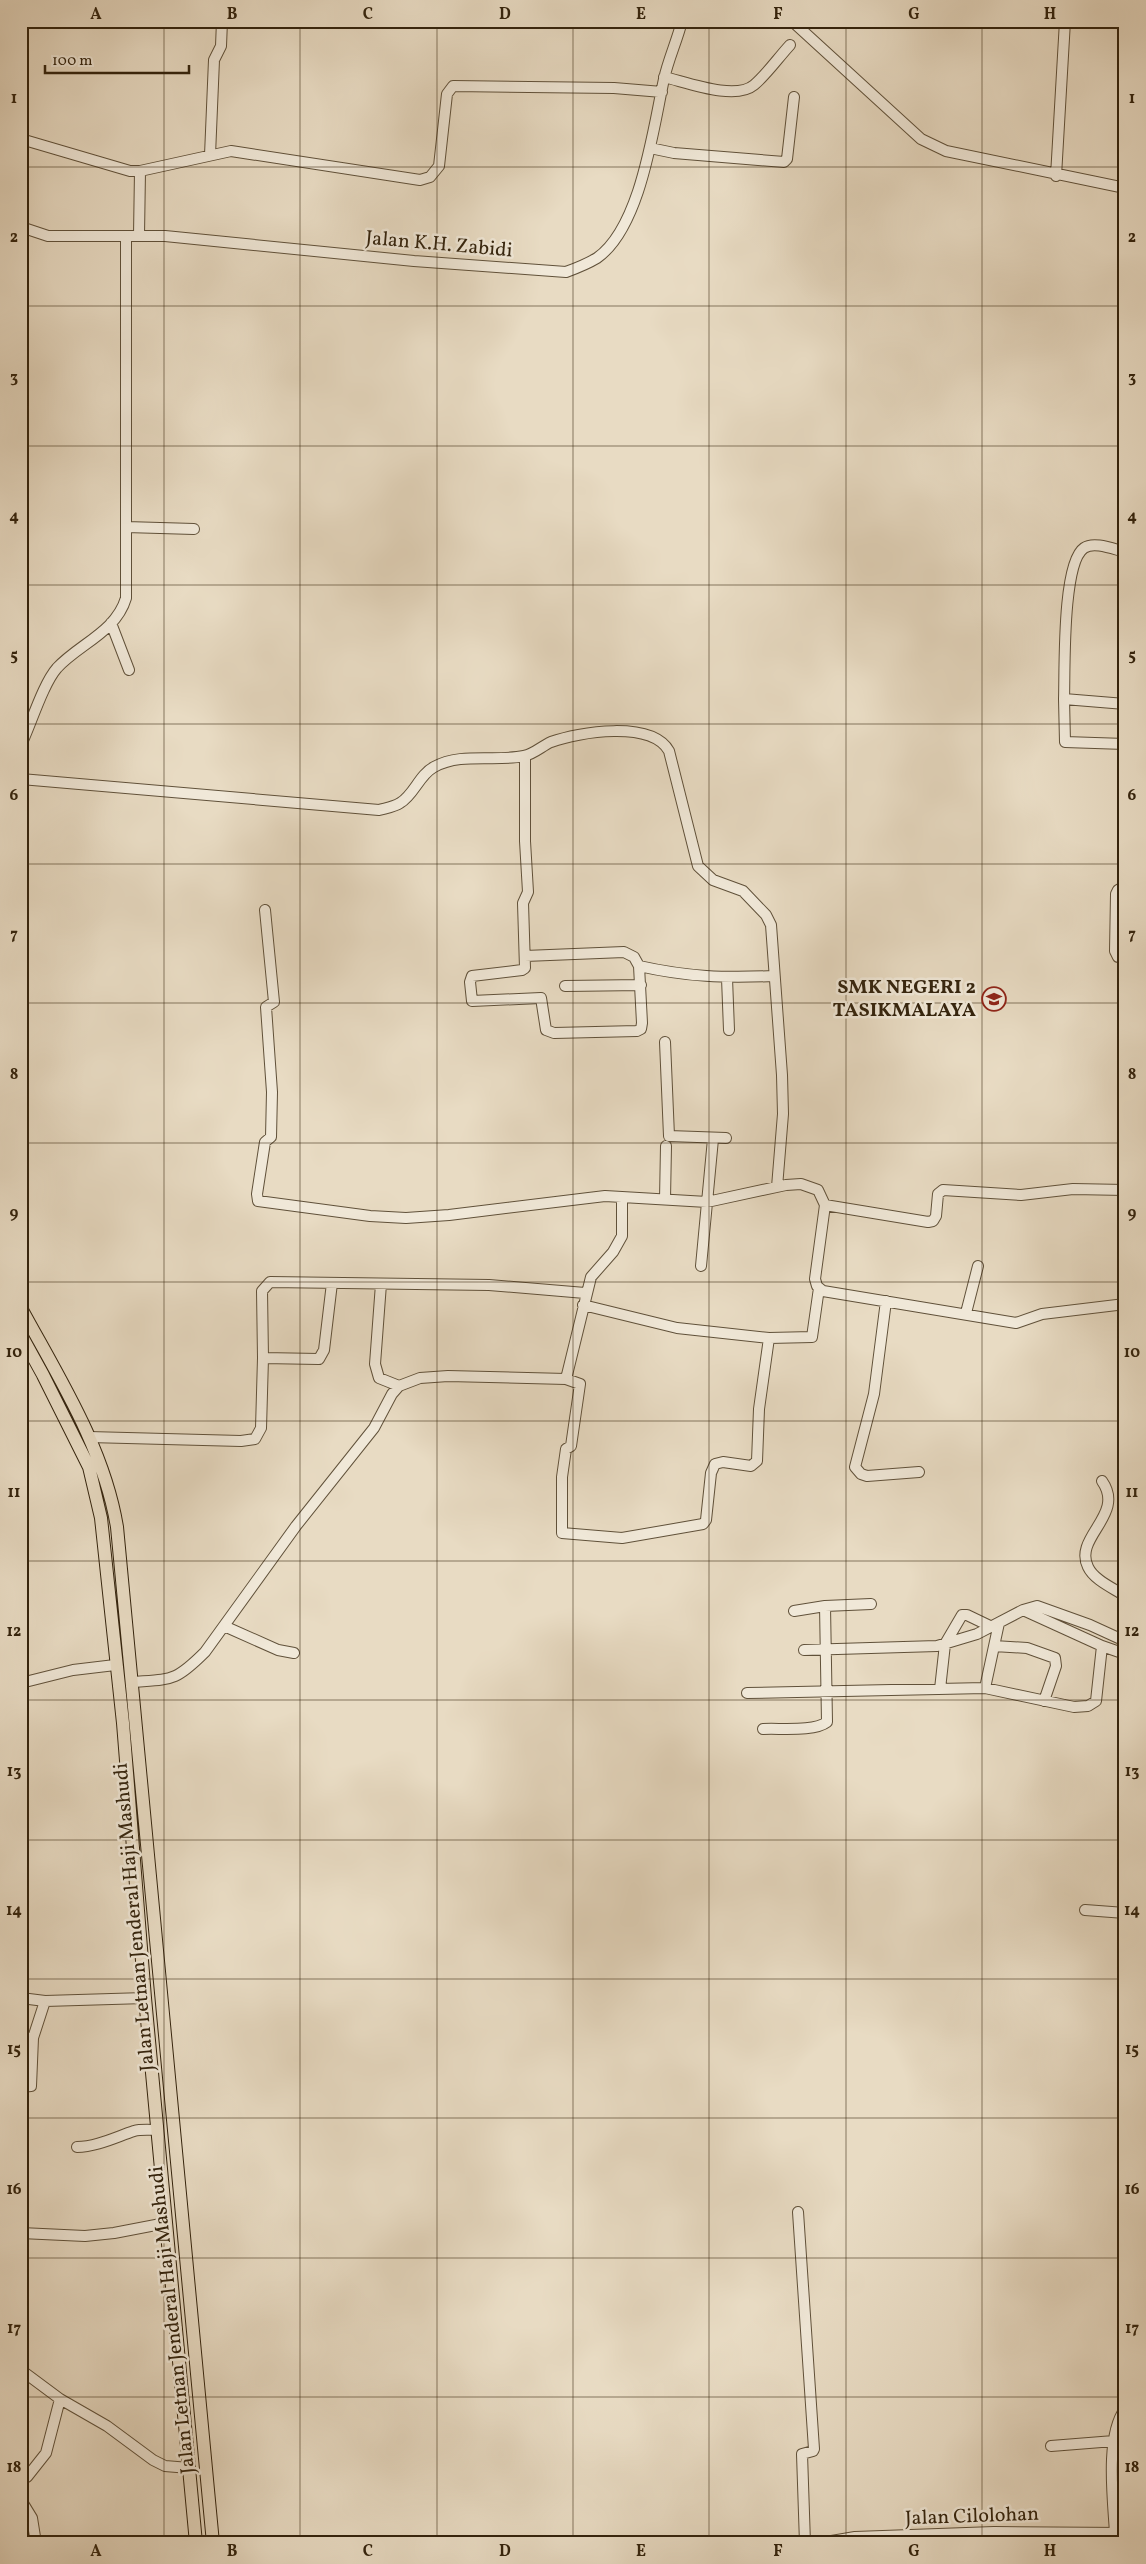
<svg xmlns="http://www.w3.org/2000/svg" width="1146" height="2564" font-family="Vollkorn,serif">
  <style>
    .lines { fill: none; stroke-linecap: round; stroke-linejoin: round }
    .minor-casing { stroke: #60513a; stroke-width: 12 }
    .major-casing { stroke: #33230d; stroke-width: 14 }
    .minor { stroke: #f0e8d8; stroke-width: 10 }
    .major { stroke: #e8dbc3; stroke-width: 12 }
    .grid { fill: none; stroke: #33230d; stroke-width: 1; stroke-opacity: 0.55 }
    .labels { text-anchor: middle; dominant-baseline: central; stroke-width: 5; stroke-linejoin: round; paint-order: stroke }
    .street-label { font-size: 20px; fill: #33230d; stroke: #f0e8d8 }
    .poi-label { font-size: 20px; font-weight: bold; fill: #33230d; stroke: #f0e8d8; text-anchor: end }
    .neatline { fill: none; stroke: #33230d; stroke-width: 2 }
    .grid-label { font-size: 16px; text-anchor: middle; font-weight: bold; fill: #33230d }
  </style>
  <rect width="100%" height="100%" fill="#e8dbc3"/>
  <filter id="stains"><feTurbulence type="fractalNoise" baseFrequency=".004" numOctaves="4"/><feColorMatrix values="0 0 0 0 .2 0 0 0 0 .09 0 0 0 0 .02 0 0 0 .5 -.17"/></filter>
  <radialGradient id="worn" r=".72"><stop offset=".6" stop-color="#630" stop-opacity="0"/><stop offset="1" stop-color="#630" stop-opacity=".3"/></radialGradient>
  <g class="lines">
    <!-- minor casing -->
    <g class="minor-casing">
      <path id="minor" d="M792 21 921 139 946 151 1125 188
        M664 77C686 82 735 101 754 85 767 74 778 58 790 45
        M21 139 130 171H140L231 151 420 180 430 177 439 166 447 94 453 86 614 88 662 92
        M650 148 674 153 784 162 787 159 794 97
        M210 155 214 60 221 46 222 21
        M1056 176 1065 21
        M21 227 48 236H165L414 261 566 272C577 268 587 264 597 258 641 227 653 129 664 79 668 60 677 41 682 21
        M139 235 140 171
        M126 527 194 529
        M1125 552C1113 549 1094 541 1084 548 1062 563 1065 671 1064 699L1125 704
        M111 623 129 670
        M1064 699 1065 742 1125 744
        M21 745C31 724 43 684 57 668 79 644 116 632 126 598V236
        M525 756V841L528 892 523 903 525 968 522 970 472 976 470 982 472 1001 541 998 546 1030 554 1033 637 1031 641 1029 642 1023 639 966
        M21 779 379 810C386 808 394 807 400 803 414 795 419 775 434 767 461 752 495 762 524 756 534 754 542 746 551 742 579 732 651 720 669 751L698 866 713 880 743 891 766 915 771 925 782 1075 783 1114 777 1187
        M1125 886 1118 890 1116 894 1115 951 1118 957H1125
        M265 910 274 1002 266 1007 272 1092 271 1137 265 1142 257 1194 258 1201 370 1216 406 1218 449 1215 605 1196 707 1202 786 1185 801 1184 818 1190 825 1205 815 1279 817 1286 823 1291 1016 1323 1042 1314 1125 1304
        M525 956 624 952 634 957 639 966C688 977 724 978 774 976
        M727 978 729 1030
        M565 986 641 985
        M665 1042 669 1136 726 1138
        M1124 1156H1125
        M665 1199 666 1146
        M825 1205 928 1222 933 1221 936 1216 938 1194 943 1190 1021 1195 1073 1189 1125 1190
        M701 1266 713 1139
        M381 1284 375 1364 379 1378 399 1386
        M886 1301 874 1394 855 1467 861 1474 867 1476 919 1472
        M583 1305 677 1328 769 1338
        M966 1313 978 1266
        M263 1358 262 1291 270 1282 489 1285 585 1293
        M566 1379 580 1384 571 1446 566 1449 562 1477V1533L622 1538 703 1524 706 1520 711 1473 715 1464 723 1462 751 1466 757 1461 759 1409 769 1338 812 1337 819 1288
        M89 1437 241 1441 255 1439 261 1428 263 1358 319 1359 324 1350 332 1283
        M1102 1481C1126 1515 1073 1537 1088 1567 1094 1580 1113 1588 1125 1596
        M794 1611 825 1606
        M224 1626 278 1650 294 1653
        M994 1646 1027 1648 1055 1658 1056 1666 1044 1701
        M1102 1646 1125 1654
        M804 1650 937 1646 977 1634 1023 1610 1037 1606 1090 1625 1125 1641
        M132 1682C172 1679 175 1682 205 1652L296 1526 374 1428 392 1394 399 1386 420 1378 448 1376 566 1379 591 1277 613 1252 622 1236V1197
        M21 1683 73 1670 115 1665
        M985 1688 999 1623
        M940 1689 945 1644 962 1615H967L992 1627
        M747 1693 985 1688 1074 1707 1088 1706 1096 1701 1102 1646 1023 1610
        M763 1729C780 1728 814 1732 827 1722L825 1606 871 1604
        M1085 1910 1125 1913
        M21 1998 45 2001
        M21 2038H33
        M21 2087 31 2086 33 2038 45 2001 145 1998
        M77 2147C96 2147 116 2137 134 2131 141 2129 150 2130 158 2130
        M798 2212 814 2449 813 2451 802 2454 805 2543
        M21 2233 85 2236 114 2233 166 2223
        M21 2370 60 2399 107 2426 153 2460 165 2466 189 2468
        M1051 2446 1114 2441
        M27 2477 46 2453 60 2399
        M21 2500 32 2518 36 2543
        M1115 2533C1113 2499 1105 2436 1125 2409
        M820 2543 855 2537 994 2532 1125 2533"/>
    </g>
    <!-- major casing -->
    <g class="major-casing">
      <path id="major" d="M21 1308C59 1378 104 1448 117 1527L213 2543
        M21 1335 43 1375 89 1467 101 1518 123 1723 145 1998 196 2543"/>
    </g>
    <!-- minor -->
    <use href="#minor" class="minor"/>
    <!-- major -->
    <use href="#major" class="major"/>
  </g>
  <!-- grid -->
  <path class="grid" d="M164 21V2543M300 21V2543M437 21V2543M573 21V2543M709 21V2543M846 21V2543M982 21V2543M21 167H1125M21 306H1125M21 446H1125M21 585H1125M21 724H1125M21 864H1125M21 1003H1125M21 1143H1125M21 1282H1125M21 1421H1125M21 1561H1125M21 1700H1125M21 1840H1125M21 1979H1125M21 2118H1125M21 2258H1125M21 2397H1125"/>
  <!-- icons -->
  <defs>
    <g id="school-ring" transform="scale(1.25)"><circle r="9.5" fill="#f0e8d8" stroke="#8f2418" stroke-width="1.5"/><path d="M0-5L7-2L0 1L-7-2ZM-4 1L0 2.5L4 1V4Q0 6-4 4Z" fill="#8f2418"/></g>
  </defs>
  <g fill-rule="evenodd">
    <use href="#school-ring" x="994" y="999"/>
  </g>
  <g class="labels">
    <!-- street labels -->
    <g class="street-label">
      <text transform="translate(439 245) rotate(5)">Jalan K.H. Zabidi</text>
      <text transform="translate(135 1917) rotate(-95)">Jalan Letnan Jenderal Haji Mashudi</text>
      <text transform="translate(173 2320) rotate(-96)">Jalan Letnan Jenderal Haji Mashudi</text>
      <text transform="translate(972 2517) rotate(-2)">Jalan Cilolohan</text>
    </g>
    <!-- poi labels -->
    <g class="poi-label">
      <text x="976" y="988">SMK NEGERI 2<tspan x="976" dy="23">TASIKMALAYA</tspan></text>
    </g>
  </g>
  <!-- margin -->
  <rect width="1146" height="2564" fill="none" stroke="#e8dbc3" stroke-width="55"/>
  <!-- scale -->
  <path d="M45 65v8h144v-8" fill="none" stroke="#33230d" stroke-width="2.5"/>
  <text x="52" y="65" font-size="15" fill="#33230d" stroke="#f0e8d8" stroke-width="4" paint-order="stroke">100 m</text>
  <rect x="28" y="28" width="1090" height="2508" class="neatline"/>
  <g class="grid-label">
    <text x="96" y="19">A</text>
    <text x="232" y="19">B</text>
    <text x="368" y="19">C</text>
    <text x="505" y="19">D</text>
    <text x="641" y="19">E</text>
    <text x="778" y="19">F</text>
    <text x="914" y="19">G</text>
    <text x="1050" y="19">H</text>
    <text x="14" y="103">1</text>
    <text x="1132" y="103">1</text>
    <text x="14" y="242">2</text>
    <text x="1132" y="242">2</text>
    <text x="14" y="382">3</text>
    <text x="1132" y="382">3</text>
    <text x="14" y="521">4</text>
    <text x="1132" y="521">4</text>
    <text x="14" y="660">5</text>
    <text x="1132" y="660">5</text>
    <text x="14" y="800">6</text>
    <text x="1132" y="800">6</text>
    <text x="14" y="939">7</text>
    <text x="1132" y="939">7</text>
    <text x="14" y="1079">8</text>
    <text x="1132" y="1079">8</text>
    <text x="14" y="1218">9</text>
    <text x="1132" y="1218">9</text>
    <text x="14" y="1357">10</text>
    <text x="1132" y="1357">10</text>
    <text x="14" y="1497">11</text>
    <text x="1132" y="1497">11</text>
    <text x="14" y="1636">12</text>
    <text x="1132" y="1636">12</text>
    <text x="14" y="1776">13</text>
    <text x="1132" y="1776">13</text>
    <text x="14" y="1915">14</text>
    <text x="1132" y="1915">14</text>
    <text x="14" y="2054">15</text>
    <text x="1132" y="2054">15</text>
    <text x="14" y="2194">16</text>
    <text x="1132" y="2194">16</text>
    <text x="14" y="2333">17</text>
    <text x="1132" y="2333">17</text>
    <text x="14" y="2472">18</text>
    <text x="1132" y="2472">18</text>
    <text x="96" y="2556">A</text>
    <text x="232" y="2556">B</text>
    <text x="368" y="2556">C</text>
    <text x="505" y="2556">D</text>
    <text x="641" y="2556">E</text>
    <text x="778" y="2556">F</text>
    <text x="914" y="2556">G</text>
    <text x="1050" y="2556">H</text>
  </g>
  <rect width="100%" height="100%" filter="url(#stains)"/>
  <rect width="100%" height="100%" fill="url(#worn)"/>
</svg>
